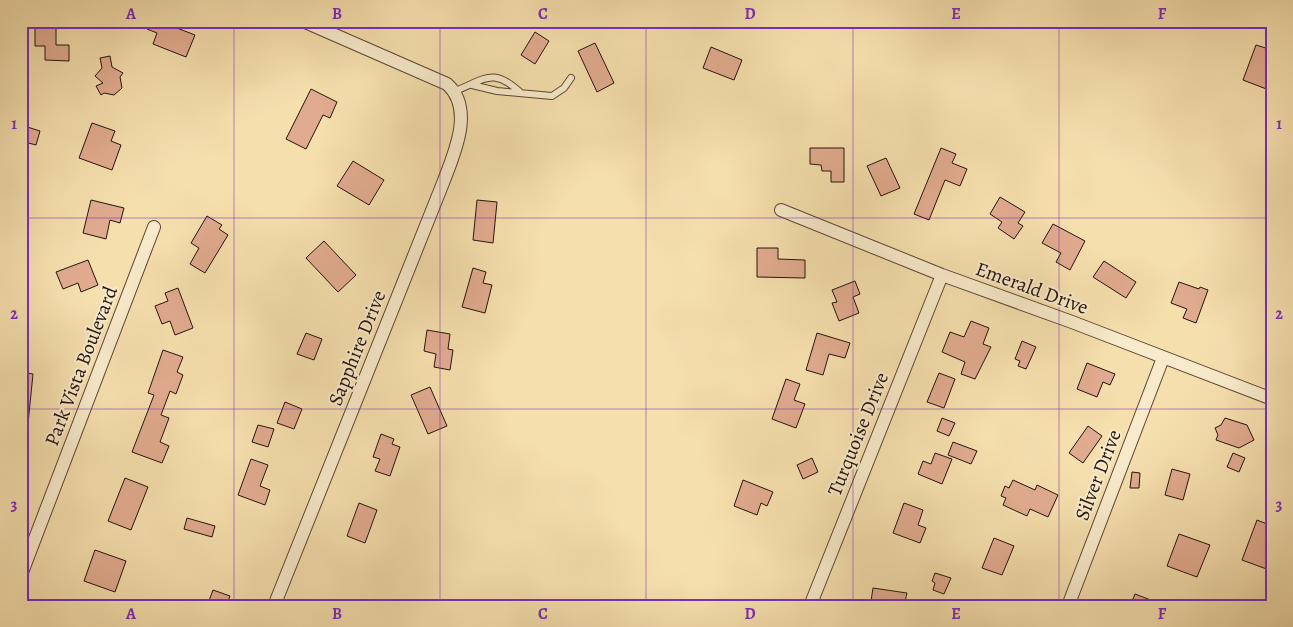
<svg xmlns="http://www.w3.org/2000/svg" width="1293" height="627" font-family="Alegreya,serif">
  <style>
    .building { fill: #e1ab8f; stroke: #25130a }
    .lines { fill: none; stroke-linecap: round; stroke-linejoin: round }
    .service-casing { stroke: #594633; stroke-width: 8 }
    .minor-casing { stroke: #594633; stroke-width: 14 }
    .service { stroke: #f8eaca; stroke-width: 6 }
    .minor { stroke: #f8eaca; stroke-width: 12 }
    .grid { fill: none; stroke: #7b2cbf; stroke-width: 1; stroke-opacity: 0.55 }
    .labels { text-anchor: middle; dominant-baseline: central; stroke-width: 4; stroke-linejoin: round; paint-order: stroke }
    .street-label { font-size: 20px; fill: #25130a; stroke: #f8eaca }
    .neatline { fill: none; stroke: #7b2cbf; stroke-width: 2 }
    .grid-label { font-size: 16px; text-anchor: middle; font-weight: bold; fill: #7b2cbf }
  </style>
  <rect width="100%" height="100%" fill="#f5dfad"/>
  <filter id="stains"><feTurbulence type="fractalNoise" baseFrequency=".004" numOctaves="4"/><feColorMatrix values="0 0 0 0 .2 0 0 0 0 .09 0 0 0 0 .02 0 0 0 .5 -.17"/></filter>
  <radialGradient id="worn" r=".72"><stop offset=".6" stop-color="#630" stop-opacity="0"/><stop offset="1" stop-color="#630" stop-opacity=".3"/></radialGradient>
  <!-- building -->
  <path class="building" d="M35 21H56V45H69V61L45 60V46H35Z
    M150 21H171L169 25 195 35 186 57 153 44 157 33 147 29Z
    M535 32 549 41 535 64 521 55Z
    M595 43 614 83 597 92 578 51Z
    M1256 45 1272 50V83L1269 90 1243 80Z
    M711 47 742 60 734 80 703 68Z
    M110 56 112 67 123 73 120 77 122 88 114 95 104 93 101 95 96 86 103 83 95 76 102 68 100 58Z
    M311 89 337 102 330 118 323 115 306 149 286 139Z
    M92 123 115 131 111 141 121 145 112 170 79 158Z
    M21 125 40 131 36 145 21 141Z
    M810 148H844V182H831V171H822L821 165 810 164Z
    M941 148 956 154 952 163 967 169 960 186 945 180 929 220 914 214Z
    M886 158 900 188 881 196 867 166Z
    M353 161 384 180 369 205 337 186Z
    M1000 197 1025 212 1018 223 1023 226 1014 239 998 228 1002 222 990 214Z
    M91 200 124 208 120 223 110 220 106 239 83 233Z
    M477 200 497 202 493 243 473 240Z
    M207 216 222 225 219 229 228 235 205 273 190 264 199 248 191 243Z
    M1053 224 1085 241 1070 270 1056 262 1061 253 1042 243Z
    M324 241 356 275 338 292 306 258Z
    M757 248H778V259L805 260V278L757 277Z
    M88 260 98 285 81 292 78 283 63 289 56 272Z
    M1104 261 1136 282 1126 298 1093 277Z
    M473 268 486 272 483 283 492 285 485 313 462 307Z
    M855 281 860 294 853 297 859 313 839 321 832 303 837 302 832 290Z
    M1179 282 1199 289 1200 287 1208 290 1196 323 1183 318 1187 309 1171 303Z
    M178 288 193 328 175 335 170 321 162 324 155 306 168 301 165 293Z
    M971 321 989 328 983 344 991 347 975 379 961 374 965 362 942 352 950 332 964 337Z
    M427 330 450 334 448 349 453 350 450 370 434 367 436 354 424 351Z
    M306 333 322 339 314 360 297 354Z
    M817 333 850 343 845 358 829 354 823 375 806 370Z
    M1022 341 1036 347 1026 369 1018 366 1020 361 1015 359Z
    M163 350 183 357 177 372 183 375 176 394 170 391 161 415 169 418 160 442 169 446 162 463 132 452 154 395 148 393Z
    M1087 363 1115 374 1110 385 1103 382 1097 397 1077 389Z
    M21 372 33 374 28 424 21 423Z
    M939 373 955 379 944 408 927 402Z
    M786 379 800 384 794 400 805 404 796 428 772 419Z
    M430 387 447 426 428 434 411 395Z
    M285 402 302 409 294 429 277 423Z
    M942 418 955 423 949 436 937 431Z
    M1225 418 1247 425 1254 440 1239 448 1216 440 1218 435 1215 428 1221 425Z
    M258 425 274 429 268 447 252 442Z
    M1088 426 1102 436 1083 463 1069 453Z
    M381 434 394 439 392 444 400 447 390 476 375 471 380 459 373 457Z
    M953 442 977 451 971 464 948 455Z
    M935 453 952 459 942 484 918 474 923 461 931 464Z
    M1233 453 1245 458 1239 472 1227 467Z
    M812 458 818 472 803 479 797 465Z
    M251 459 268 465 260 486 270 490 265 505 238 495Z
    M1172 469 1190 474 1183 500 1165 495Z
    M1132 472 1140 473 1139 488H1130Z
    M125 478 148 487 131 530 108 521Z
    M743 480 773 492 767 506 761 503 757 515 734 506Z
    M1013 480 1035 490 1037 485 1058 495 1048 517 1030 509 1027 516 1003 505 1006 498 1001 496 1005 486 1009 488Z
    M359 503 377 510 365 543 347 536Z
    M904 503 923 510 918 525 926 528 920 543 893 533Z
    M187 518 215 526 212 537 184 529Z
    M1257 520 1272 526V571L1242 560Z
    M1179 534 1210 545 1197 577 1167 566Z
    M994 538 1014 546 1002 575 982 568Z
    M95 550 126 561 115 592 84 581Z
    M935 573 951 578 944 594 933 590 935 583 932 581Z
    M873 588 907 593 904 606H884V603L871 601Z
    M213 590 230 596 226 606H207Z
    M1135 594 1164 605V606H1130Z"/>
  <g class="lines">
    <!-- service casing -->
    <g class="service-casing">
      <path id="service" d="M472 85 497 91 552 96 564 88 571 78
        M455 91C486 79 493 67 521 93"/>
    </g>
    <!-- minor casing -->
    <g class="minor-casing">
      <path id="minor" d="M781 210 942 275 1072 322 1272 399
        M21 575 154 227
        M274 606 443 183C454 154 475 109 447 84L303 21
        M810 606 942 275
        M1068 606 1163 358"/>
    </g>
    <!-- service -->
    <use href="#service" class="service"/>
    <!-- minor -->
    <use href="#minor" class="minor"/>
  </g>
  <!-- grid -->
  <path class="grid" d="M234 21V606M440 21V606M646 21V606M853 21V606M1059 21V606M21 218H1272M21 409H1272"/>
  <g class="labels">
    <!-- street labels -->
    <g class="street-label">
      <text transform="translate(1032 288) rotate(20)">Emerald Drive</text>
      <text transform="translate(357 348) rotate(-68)">Sapphire Drive</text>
      <text transform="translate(81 366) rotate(-69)">Park Vista Boulevard</text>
      <text transform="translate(858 434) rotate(-68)">Turquoise Drive</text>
      <text transform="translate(1098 475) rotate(-69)">Silver Drive</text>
    </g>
  </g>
  <!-- margin -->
  <rect width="1293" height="627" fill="none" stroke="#f5dfad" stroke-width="55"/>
  <rect x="28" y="28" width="1238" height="572" class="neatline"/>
  <g class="grid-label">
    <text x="131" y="19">A</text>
    <text x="337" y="19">B</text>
    <text x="543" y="19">C</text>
    <text x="750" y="19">D</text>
    <text x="956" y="19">E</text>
    <text x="1162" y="19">F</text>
    <text x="14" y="129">1</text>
    <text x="1279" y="129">1</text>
    <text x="14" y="319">2</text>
    <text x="1279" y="319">2</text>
    <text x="14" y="510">3</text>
    <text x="1279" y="510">3</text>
    <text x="131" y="619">A</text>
    <text x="337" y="619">B</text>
    <text x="543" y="619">C</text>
    <text x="750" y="619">D</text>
    <text x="956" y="619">E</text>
    <text x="1162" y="619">F</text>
  </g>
  <rect width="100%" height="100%" filter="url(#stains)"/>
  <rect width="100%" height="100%" fill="url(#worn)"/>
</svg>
